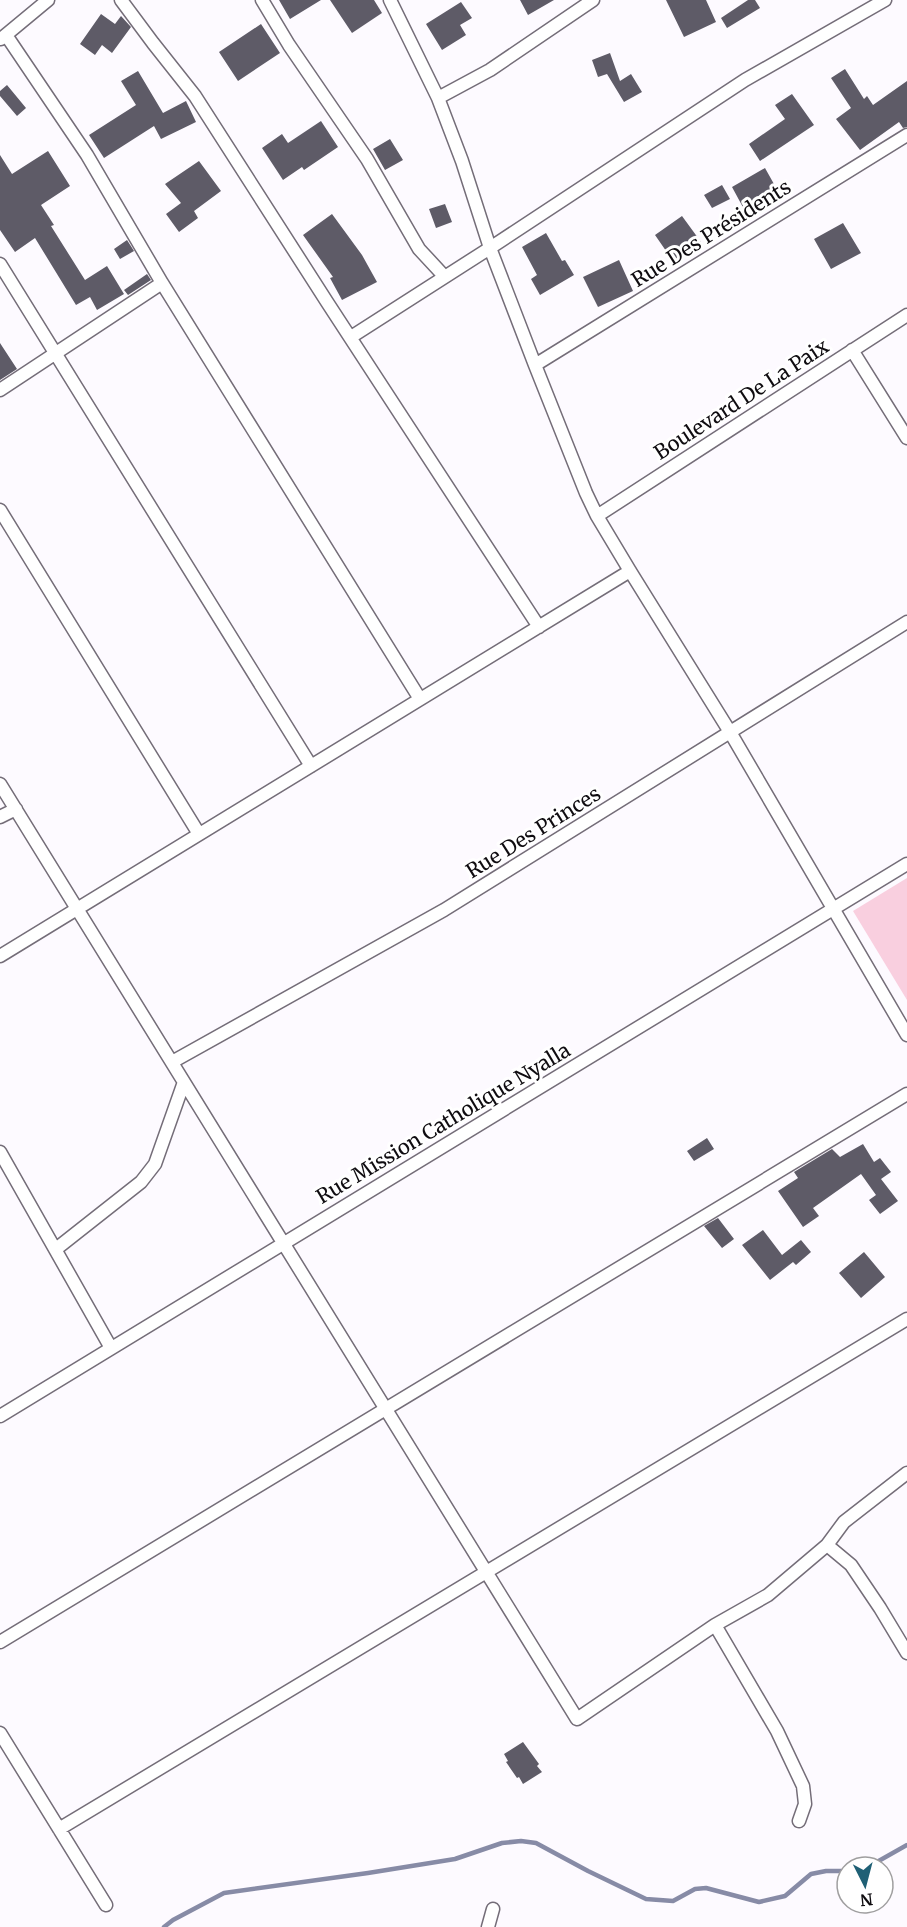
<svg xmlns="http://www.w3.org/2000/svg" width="907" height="1927" font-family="Merriweather,serif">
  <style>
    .green { fill: #f9cfdf }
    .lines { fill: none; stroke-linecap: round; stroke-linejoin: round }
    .stream { stroke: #878ba6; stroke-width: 4.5 }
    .building { fill: #5e5b67 }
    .minor-casing { stroke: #746d78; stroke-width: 15 }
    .minor { stroke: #fff; stroke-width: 12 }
    .labels { text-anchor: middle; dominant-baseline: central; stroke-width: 6; stroke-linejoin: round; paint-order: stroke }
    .street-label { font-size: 20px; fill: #0f0c10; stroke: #fff }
  </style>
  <rect width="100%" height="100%" fill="#fdfaff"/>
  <!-- green -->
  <path class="green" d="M907 878V1000L853 911Z"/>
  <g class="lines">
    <!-- stream -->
    <path class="stream" d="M868 1867 907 1845
      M164 1927 173 1920 224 1893 368 1873 455 1859 502 1843 521 1841 536 1843 588 1871 646 1899 673 1901 695 1889 706 1888 759 1902 785 1896 811 1874 826 1871H847"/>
  </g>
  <!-- building -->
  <path class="building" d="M279 0H321L290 19Z
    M330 0H374L382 13 352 33Z
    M520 0H554L528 15Z
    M666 0H706L716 22 684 37Z
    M748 0H755L760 8 727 28 721 18Z
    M461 2 472 18 460 25 466 35 442 50 426 24Z
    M101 14 115 24 121 16 131 27 112 53 102 45 95 55 80 44Z
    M261 24 280 53 238 81 219 52Z
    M610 53 620 81 631 74 642 92 624 102 607 74 598 77 592 60Z
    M845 69 864 99 867 96 873 105 907 81V127L903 128 899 122 860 150 836 119 851 108 831 78Z
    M138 71 163 113 186 101 196 122 161 139 154 126 104 158 89 135 136 105 121 81Z
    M7 85 26 108 17 116 0 96V91Z
    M792 94 814 125 760 161 749 144 785 119 775 105Z
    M321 121 338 147 304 170 302 167 283 180 262 148 282 134 288 143Z
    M390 139 403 160 385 170 373 149Z
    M48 151 70 186 41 205 54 225 51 226 85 280 107 266 124 294 97 310 90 297 76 305 35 238 15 252 0 230V155L12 174Z
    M199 161 221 191 194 211 198 218 179 232 166 214 181 203 165 184Z
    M765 168 779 193 745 211 732 187Z
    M722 185 730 199 712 208 704 195Z
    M445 204 452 222 436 228 429 209Z
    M332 214 362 255 377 282 342 300 330 278 333 277 303 235Z
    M682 216 701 242 673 261 655 235Z
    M843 223 861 253 831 269 814 239Z
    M546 233 562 261 565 260 574 275 540 295 531 279 537 275 522 247Z
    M127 240 134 251 120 259 114 249Z
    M619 260 633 291 598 307 583 277Z
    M147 274 151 280 128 295 124 290Z
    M0 343 17 369 0 380Z
    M707 1138 714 1149 694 1161 687 1151Z
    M863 1144 874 1162 880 1158 891 1172 881 1179 898 1201 880 1214 869 1200 876 1195 861 1174 813 1208 819 1216 803 1227 778 1191 798 1178 794 1172 832 1149 840 1157Z
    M718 1218 734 1239 722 1248 704 1226Z
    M763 1230 782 1255 801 1240 811 1252 796 1265 793 1262 770 1280 742 1245Z
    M864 1252 885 1277 861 1298 839 1273Z
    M523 1742 539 1764 537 1766 542 1772 523 1784 519 1777 517 1778 506 1762 508 1761 504 1754Z"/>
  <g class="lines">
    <!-- minor casing -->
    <g class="minor-casing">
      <path id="minor" d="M121 0 153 43 195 96 327 302 539 627
        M262 0 289 45 367 159 419 249 444 276
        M390 0 438 98 462 161 490 248 535 365 586 493 597 516 630 571 730 732 907 1035
        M6 35 87 155 162 283 420 699
        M1 39 48 0
        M438 98 490 70 593 0
        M0 264 311 766
        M351 337 490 248 745 80 885 0
        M852 350 907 438
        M535 365 907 135
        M0 390 162 283
        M0 510 199 834
        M597 516 907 315
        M0 784 577 1719 715 1625 768 1595 827 1545 844 1522 907 1473
        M0 817 16 809
        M0 956 630 571
        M172 1062 444 910 907 622
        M0 1152 111 1348
        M56 1249 141 1182 155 1164 184 1082
        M0 1416 907 864
        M827 1545 851 1565 880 1608 907 1653
        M715 1625 777 1731 803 1786 805 1804 799 1821
        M0 1642 907 1094
        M0 1733 106 1905
        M59 1829 907 1319
        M488 1927 493 1909"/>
    </g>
    <!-- minor -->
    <use href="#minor" class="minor"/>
  </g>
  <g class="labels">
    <!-- street labels -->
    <g class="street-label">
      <text transform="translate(711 233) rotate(-32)">Rue Des Présidents</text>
      <text transform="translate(741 399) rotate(-33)">Boulevard De La Paix</text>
      <text transform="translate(533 832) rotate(-32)">Rue Des Princes</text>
      <text transform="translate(443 1123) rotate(-31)">Rue Mission Catholique Nyalla</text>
    </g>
  </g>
  <!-- north arrow -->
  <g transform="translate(865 1885) rotate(174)"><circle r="28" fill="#ffffff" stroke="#9f9e9f" stroke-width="1.5"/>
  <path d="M0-4.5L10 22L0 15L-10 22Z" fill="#1f6075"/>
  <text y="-9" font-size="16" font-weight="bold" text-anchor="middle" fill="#0f0c10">N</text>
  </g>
</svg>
